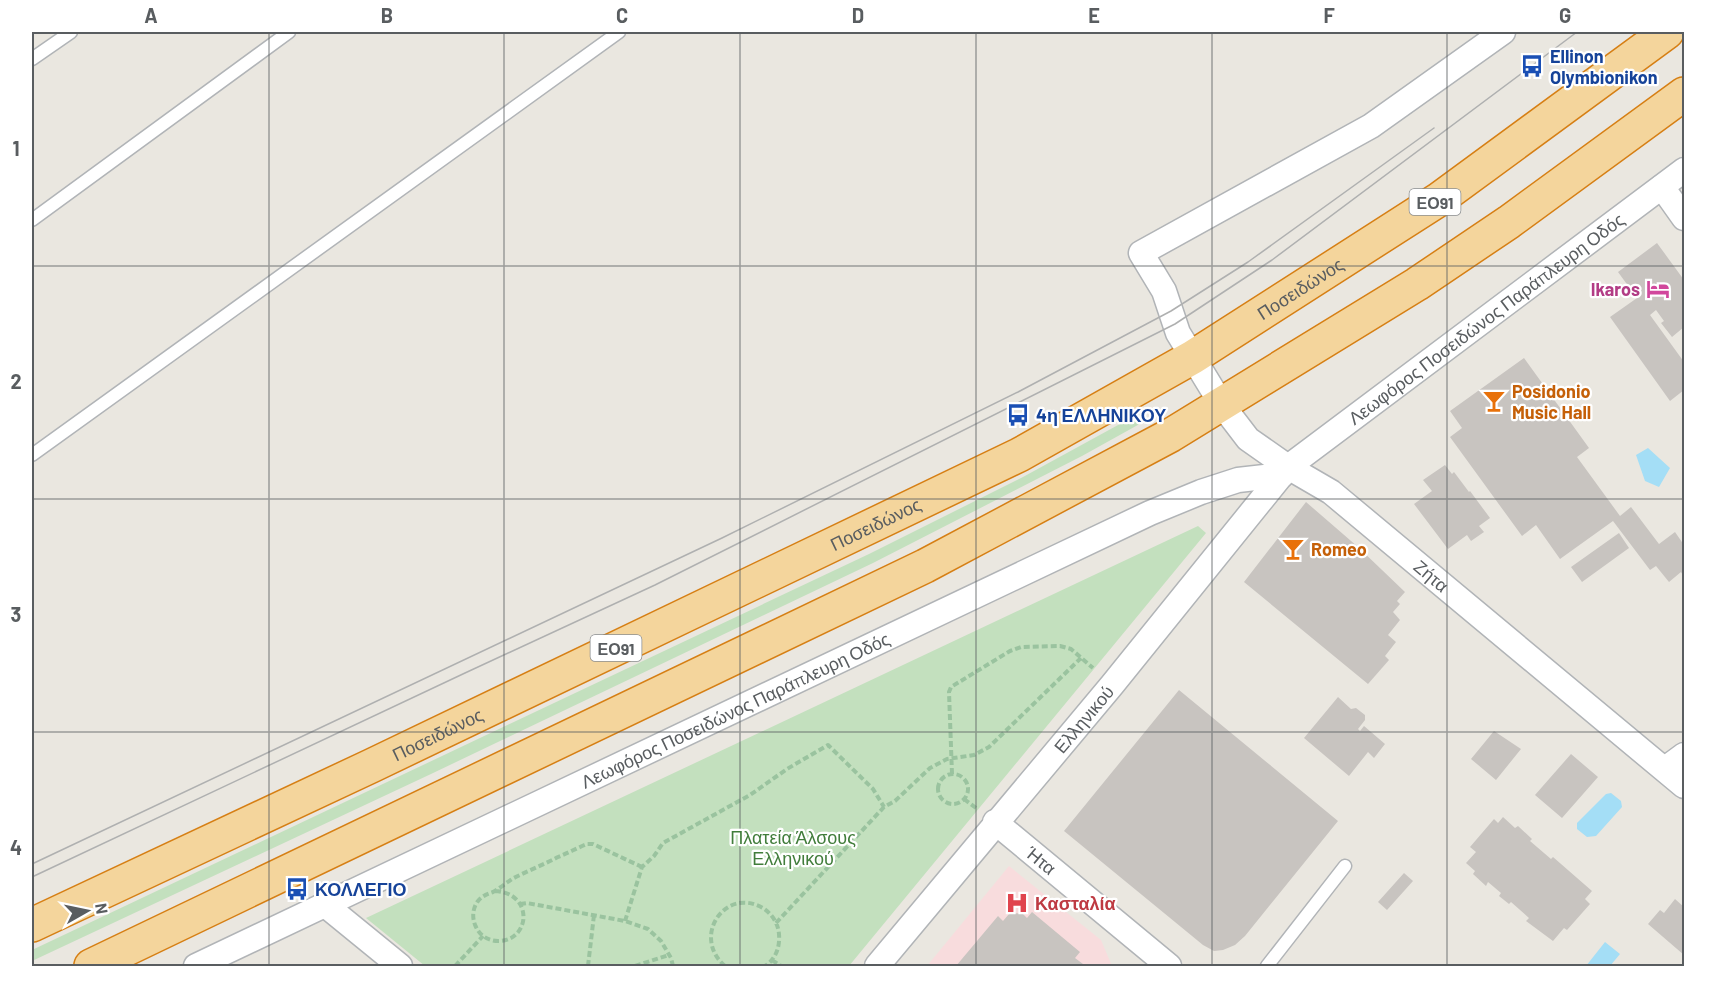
<svg xmlns="http://www.w3.org/2000/svg" width="1716" height="998" font-family="Barlow,sans-serif">
  <style>
    .medical { fill: #f8dcdd }
    .green { fill: #c3e0be }
    .water { fill: #a4def6 }
    .building { fill: #c8c4c0 }
    .lines { fill: none; stroke-linecap: round; stroke-linejoin: round }
    .service-casing { stroke: #b1b4b7; stroke-width: 15 }
    .minor-casing { stroke: #b1b4b7; stroke-width: 27 }
    .trunk-casing { stroke: #d67f14; stroke-width: 36 }
    .path { stroke: #9ac39f; stroke-width: 4; stroke-dasharray: 6 3; stroke-linecap: butt }
    .service { stroke: #fff; stroke-width: 12 }
    .minor { stroke: #fff; stroke-width: 24 }
    .trunk { stroke: #f4d59c; stroke-width: 33 }
    .tram { stroke: #afb0b0; stroke-width: 1.5 }
    .grid { fill: none; stroke: #595d60; stroke-width: 1.5; stroke-opacity: 0.55 }
    .labels { text-anchor: middle; dominant-baseline: central; stroke-width: 4.5; stroke-linejoin: round; paint-order: stroke }
    .shield { fill: #fff; stroke: #8b8e90; stroke-width: 1.5 }
    .shield-label { font-size: 16px; font-weight: bold; fill: #595d60 }
    .transit-label { font-size: 18px; font-weight: bold; fill: #164399; stroke: #fff; text-anchor: start }
    .street-label { font-size: 18px; fill: #595d60; stroke: #fff }
    .hotel-label { font-size: 18px; font-weight: bold; fill: #b23c85; stroke: #fff; text-anchor: end }
    .food-label { font-size: 18px; font-weight: bold; fill: #c56008; stroke: #fff; text-anchor: start }
    .park-label { font-size: 18px; fill: #417d3b; stroke: #fff }
    .health-label { font-size: 18px; font-weight: bold; fill: #be3a42; stroke: #fff; text-anchor: start }
    .neatline { fill: none; stroke: #595d60; stroke-width: 2 }
    .grid-label { font-size: 20px; text-anchor: middle; font-weight: bold; fill: #595d60 }
  </style>
  <rect width="100%" height="100%" fill="#eae7e0"/>
  <!-- medical -->
  <path class="medical" d="M1009 866 1101 940 1112 966H927Z"/>
  <!-- green -->
  <path class="green" d="M1140 413 1145 421 1082 456 873 563 431 774 32 961V950L869 554 1023 477Z
    M1198 526 1206 533 849 966H425L366 918Z"/>
  <!-- water -->
  <path class="water" d="M1648 448 1670 468 1659 487 1645 481 1636 455Z
    M1611 793 1621 801 1622 807 1596 836 1587 837 1577 829V823L1606 794Z
    M1605 942 1620 954 1610 966H1586Z"/>
  <!-- building -->
  <path class="building" d="M1657 243 1684 280V327L1672 337 1661 323 1664 321 1656 310 1650 315 1684 362V390L1670 401 1610 317 1637 298 1618 272Z
    M1524 358 1589 448 1577 457 1620 516 1631 507 1659 544 1675 532 1684 545V577L1681 572 1669 582 1656 566 1650 570 1613 521 1560 559 1536 525 1522 536 1450 437 1462 428 1450 411Z
    M1445 465 1452 474 1454 472 1469 492 1470 491 1490 518 1479 526 1484 532 1471 541 1467 535 1448 549 1414 504 1432 491 1423 480Z
    M1306 502 1358 547 1405 592 1397 601 1400 604 1393 612 1400 620 1388 635 1396 642 1385 656 1389 660 1368 684 1244 582Z
    M1619 533 1629 548 1582 582 1571 567Z
    M1179 690 1338 821 1245 936 1235 945 1223 950 1214 951 1203 945 1064 831Z
    M1338 697 1351 709 1356 708 1365 715V720L1358 729 1360 731 1364 726 1385 744 1374 758 1368 752 1349 776 1304 738Z
    M1494 731 1521 749 1496 780 1471 759Z
    M1571 754 1598 777 1562 818 1535 795Z
    M1503 817 1515 828 1518 826 1532 839 1530 841 1551 859 1553 857 1592 891 1585 899 1590 904 1567 930 1564 928 1553 941 1526 921 1529 918 1511 902 1509 904 1499 896 1501 893 1488 882 1486 886 1473 874 1475 871 1466 863 1476 852 1470 847 1494 819 1498 823Z
    M1404 873 1413 881 1387 910 1378 902Z
    M1675 899 1684 907V955L1648 924 1660 910 1664 913Z
    M1032 912 1080 952 1075 958 1083 964V966H956L998 916 1003 921 1009 914 1022 913 1027 918Z"/>
  <g class="lines">
    <!-- service casing -->
    <g class="service-casing">
      <path id="service" d="M32 59 71 32
        M32 220 289 32
        M32 455 619 32
        M1267 966 1345 866"/>
    </g>
    <!-- minor casing -->
    <g class="minor-casing">
      <g id="minor">
        <path id="s1" d="M1503 32 1371 126 1141 253 1164 291 1178 333 1222 405 1248 439 1288 467 1331 492 1684 786"/>
        <path d="M1662 187 1684 218"/>
        <path d="M1665 769 1684 755"/>
        <path id="s2" d="M995 822 1169 966"/>
        <path d="M324 904 400 966"/>
        <path id="s3" d="M196 966 1150 513 1201 492 1238 480 1282 475"/>
        <path id="s4" d="M877 966 1112 685 1288 467 1684 170"/>
      </g>
    </g>
    <!-- trunk casing -->
    <g class="trunk-casing">
      <g id="trunk">
        <path id="s5" d="M32 925 371 766 1019 455 1193 357 1438 200 1667 32"/>
        <path d="M91 966 925 566 1171 435 1417 284 1509 222 1684 94"/>
      </g>
    </g>
    <!-- path -->
    <path class="path" d="M938 789a15 15 0 1 1 30 0a15 15 0 1 1-30 0Z
      M952 774 949 692 951 687 1010 651 1021 647 1060 646 1071 649 1093 668
      M964 799 976 808
      M495 891C534 893 531 941 498 941 489 941 480 936 476 927 472 919 472 909 478 901 482 896 487 894 493 892 500 888 506 883 512 879 527 871 543 865 558 857 568 853 577 848 587 844H593L642 867
      M520 904 527 903 625 921 648 929 661 941 671 958 673 966
      M625 921 642 867 654 856 663 843 750 795 787 769 828 745 873 789 884 807
      M776 923 884 807 895 801 930 768 947 759 974 755 989 747 1081 658
      M772 960 781 966
      M455 966 483 936
      M588 966 594 915
      M635 966 669 955
      M725 966C691 937 725 886 763 908 772 914 778 923 779 934 780 947 776 959 765 966"/>
    <!-- service -->
    <use href="#service" class="service"/>
    <!-- minor -->
    <use href="#minor" class="minor"/>
    <!-- trunk -->
    <use href="#trunk" class="trunk"/>
    <!-- tram -->
    <path class="tram" d="M32 864 722 538 1018 392 1171 311 1248 262 1434 128
      M32 877 465 673 655 585 1175 324 1272 260 1577 32"/>
  </g>
  <!-- grid -->
  <path class="grid" d="M269 32V966M504 32V966M740 32V966M976 32V966M1212 32V966M1447 32V966M32 266H1684M32 499H1684M32 732H1684"/>
  <!-- icons -->
  <defs>
    <g id="bus-bare" transform="scale(1.8)"><path d="M-5-6H5V4H4V6H2V4H-2V6H-4V4H-5ZM-3.5-4V0h7V-4ZM-3.5 1.2v1.5H-2V1.2ZM2 1.2v1.5H3.5V1.2Z" fill="#1a4fb4" stroke="#fff" stroke-width="2.5" paint-order="stroke"/></g>
    <g id="hotel-bare" transform="scale(1.8)"><path d="M-6-4.5h1.5V1H6V5H4.5V3h-9V5H-6ZM-4 0a1.8 1.8 0 1 1 3.6 0ZM.5 0V-2.5h3Q6-2.5 6 0Z" fill="#d1479c" stroke="#fff" stroke-width="2.5" paint-order="stroke"/></g>
    <g id="bar-bare" transform="scale(1.8)"><path d="M-6-5H6L.8 .8V4.5H3.5V6h-7V4.5H-.8V.8Z" fill="#e8710a" stroke="#fff" stroke-width="2.5" paint-order="stroke"/></g>
    <g id="hospital-bare" transform="scale(1.8)"><path d="M-5-5h3v3.5h4V-5h3V5h-3V1.5h-4V5h-3Z" fill="#e0444e" stroke="#fff" stroke-width="2.5" paint-order="stroke"/></g>
  </defs>
  <g fill-rule="evenodd">
    <use href="#bus-bare" x="1532" y="66"/>
    <use href="#hotel-bare" x="1658" y="289"/>
    <use href="#bar-bare" x="1494" y="401"/>
    <use href="#bus-bare" x="1018" y="415"/>
    <use href="#bar-bare" x="1293" y="549"/>
    <use href="#bus-bare" x="297" y="889"/>
    <use href="#hospital-bare" x="1017" y="903"/>
  </g>
  <g class="labels">
    <!-- shield labels -->
    <g class="shield">
      <rect x="1409.5" y="189" width="51" height="26" rx="4.5"/>
      <rect x="590.5" y="635" width="51" height="26" rx="4.5"/>
    </g>
    <g class="shield-label">
      <text x="1435" y="202">ΕΟ91</text>
      <text x="616" y="648">ΕΟ91</text>
    </g>
    <!-- transit labels -->
    <g class="transit-label">
      <text x="1550" y="56">Ellinon<tspan x="1550" dy="21">Olymbionikon</tspan></text>
      <text x="1036" y="415">4η ΕΛΛΗΝΙΚΟΥ</text>
      <text x="315" y="889">ΚΟΛΛΕΓΙΟ</text>
    </g>
    <!-- street labels -->
    <g class="street-label">
      <text stroke="none"><textPath href="#s5" startOffset="1420">Ποσειδώνος</textPath></text>
      <text stroke="none"><textPath href="#s4" startOffset="894">Λεωφόρος Ποσειδώνος Παράπλευρη Οδός</textPath></text>
      <text stroke="none"><textPath href="#s5" startOffset="934">Ποσειδώνος</textPath></text>
      <text stroke="none"><textPath href="#s1" startOffset="870">Ζήτα</textPath></text>
      <text stroke="none"><textPath href="#s3" startOffset="597">Λεωφόρος Ποσειδώνος Παράπλευρη Οδός</textPath></text>
      <text stroke="none"><textPath href="#s4" startOffset="322">Ελληνικού</textPath></text>
      <text stroke="none"><textPath href="#s5" startOffset="448">Ποσειδώνος</textPath></text>
      <text stroke="none"><textPath href="#s2" startOffset="60">Ήτα</textPath></text>
    </g>
    <!-- hotel labels -->
    <g class="hotel-label">
      <text x="1640" y="289">Ikaros</text>
    </g>
    <!-- food labels -->
    <g class="food-label">
      <text x="1512" y="391">Posidonio<tspan x="1512" dy="21">Music Hall</tspan></text>
      <text x="1311" y="549">Romeo</text>
    </g>
    <!-- park labels -->
    <g class="park-label">
      <text x="793" y="837">Πλατεία Άλσους<tspan x="793" dy="21">Ελληνικού</tspan></text>
    </g>
    <!-- health labels -->
    <g class="health-label">
      <text x="1035" y="903">Κασταλία</text>
    </g>
  </g>
  <!-- border -->
  <rect width="1716" height="998" fill="none" stroke="#ffffff" stroke-width="66"/>
  <!-- north arrow -->
  <g transform="translate(87 911) rotate(81)" stroke="#ffffff" stroke-width="4.5" paint-order="stroke">
  <path d="M0-4.5L10 22L0 15L-10 22Z" fill="#595d60"/>
  <text y="-9" font-size="16" font-weight="bold" text-anchor="middle" fill="#595d60">N</text>
  </g>
  <rect x="33" y="33" width="1650" height="932" class="neatline"/>
  <g class="grid-label">
    <text x="151" y="23">A</text>
    <text x="387" y="23">B</text>
    <text x="622" y="23">C</text>
    <text x="858" y="23">D</text>
    <text x="1094" y="23">E</text>
    <text x="1329" y="23">F</text>
    <text x="1565" y="23">G</text>
    <text x="16" y="156">1</text>
    <text x="16" y="389">2</text>
    <text x="16" y="622">3</text>
    <text x="16" y="855">4</text>
  </g>
</svg>
